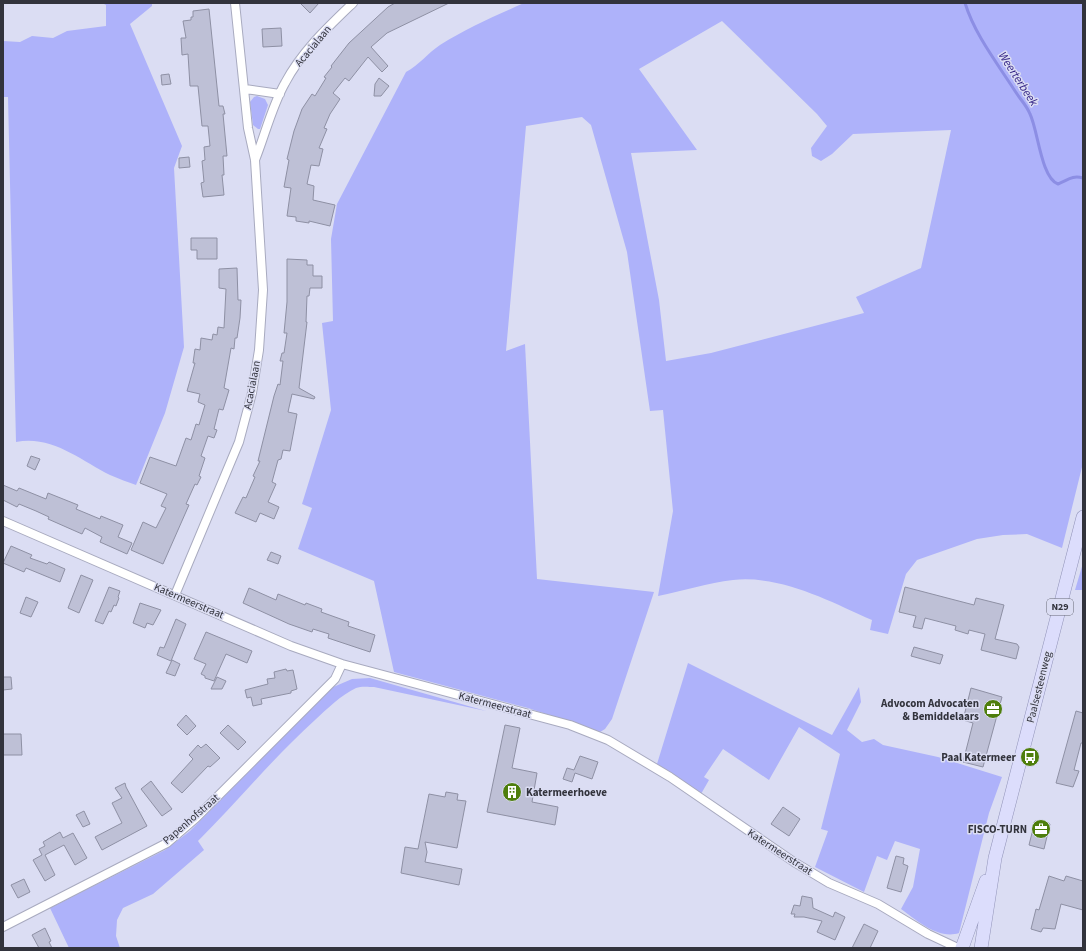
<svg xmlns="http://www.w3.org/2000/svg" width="1086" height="951" font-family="'Source Sans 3',sans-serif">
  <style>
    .green { fill: #aeb2fa; fill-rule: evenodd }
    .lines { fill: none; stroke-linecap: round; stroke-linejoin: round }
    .stream { stroke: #8c8ee4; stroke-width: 3 }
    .building { fill: #bec0d6; stroke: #8e90a4 }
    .minor-casing { stroke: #a8aabf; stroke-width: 10 }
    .primary-casing { stroke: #9193b8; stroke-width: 14 }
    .minor { stroke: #fff; stroke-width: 8 }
    .primary { stroke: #dcddfc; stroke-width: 13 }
    .labels { text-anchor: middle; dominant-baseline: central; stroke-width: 3; stroke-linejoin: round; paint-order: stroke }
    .shield { fill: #dbddf3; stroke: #656673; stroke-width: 1 }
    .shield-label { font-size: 10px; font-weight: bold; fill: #32333c }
    .street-label { font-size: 11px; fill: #32333c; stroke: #dbddf3 }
    .poi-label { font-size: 11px; font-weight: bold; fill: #32333c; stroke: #dbddf3; text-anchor: end }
    .water-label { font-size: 12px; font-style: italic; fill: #2f1e82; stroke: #dbddf3 }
  </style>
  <rect width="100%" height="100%" fill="#dbddf3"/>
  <!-- green -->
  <path class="green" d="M102 3H152V6L130 24 182 146 174 168 184 347 165 413 136 485C128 482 119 479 110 475 80 460 52 435 16 442L8 97H3V41L20 42 32 36 53 38 67 31 106 26V5Z
    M524 3H1083V463L1062 548 1027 534 1003 535 977 539 917 560 906 574 888 634 870 630 872 620C829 601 782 575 733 580 708 583 683 591 658 596L673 511 663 410 650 411 627 252 591 125 582 117 526 126 506 351 525 344 537 579 654 592 612 719 605 729 600 732 528 708 394 672 374 581 298 549 312 508 302 504 331 410 322 323 333 321 331 239 337 204 406 72C419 65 428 53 440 45 467 28 495 16 524 3ZM722 21 817 114 827 126 811 148 812 156 821 161 832 154 853 134 951 130 921 268 856 297 864 313 711 353 666 361 659 300 631 153 697 150 639 69Z
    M257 96 265 99 268 105 260 129H258L253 125 250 102 254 97Z
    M1083 563V590H1075Z
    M688 663 832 735 859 687 861 702 847 730 862 742 874 739 883 745 938 757 1002 777 989 813 959 933C939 940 916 920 901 909L913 887 920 849 895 841 887 860 877 856 864 892 815 867 828 831 821 829 840 754 799 727 769 780 723 749 704 777 709 780 701 794 657 764Z
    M370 678 486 711 374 687C369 687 361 686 356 688 341 695 327 709 315 720 273 758 238 801 198 841L204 850 153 894 123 908 117 920 116 936 120 948H69L50 908 165 850 190 831 331 688 352 679Z"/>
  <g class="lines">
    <!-- stream -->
    <path class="stream" d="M965 3C975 35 997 63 1015 91 1020 99 1027 106 1030 114 1038 130 1041 178 1058 184 1068 180 1072 175 1083 178"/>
  </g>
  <!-- building -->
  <path class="building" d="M300 3H319L310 13Z
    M395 3H449L387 33 371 47 388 66 382 72 368 57 349 81 345 78 333 93 340 99 330 114 324 128 327 129 319 148 323 149 319 166 311 165 307 184 314 186 313 200 335 205 330 226 309 221V223L296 221V217L287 216 291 188 284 187 289 160 287 159 294 131 302 109 312 94 315 96 326 78 324 77 332 67 331 66 349 43 388 7Z
    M209 9 219 106H223L225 114H223L227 156H223L224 175H222L224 195 203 197 201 183 204 182 202 161 205 160 204 147 210 146 208 126H202L198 86H190L188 54 182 55 181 38H186L183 21 191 20V17H193V11Z
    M281 28 282 46 263 47 262 29Z
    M169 74 171 84 162 85 161 75Z
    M379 78 389 86 381 96H374L375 84Z
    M189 157 190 167 179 168V158Z
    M191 238H217V259H197V250H191Z
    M287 259 307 260V265H313V276H322V288H310L309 296H307L306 322H307L299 388 315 397 314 399 292 394 288 412 297 414 290 451 283 450 281 459 278 460 272 482 276 484 268 502 279 507 274 519 260 513 256 522 235 513 243 497 246 498 255 477 253 476 260 461H258L274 396 278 384 280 385 283 361H280L282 353H284L287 333H284L287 302Z
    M237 268 238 300H241L240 318 237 338H235L234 349 231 348 224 388 229 390 223 410 219 409 214 429 217 430 214 438 208 436 201 456 205 458 199 476 201 477 197 485 195 484 186 504 189 505 163 564 131 550 143 522 156 528 166 508 161 506 167 494 140 483 150 457 176 466 186 438 191 440 196 424 199 425 205 405 198 402 200 394 187 391 195 363H193L195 349 200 350 201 338 212 340 213 334 217 335 218 327 224 328 226 289 219 288V269Z
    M31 456 40 459 35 470 27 466Z
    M3 485 17 491 19 488 46 499 48 493 78 505 76 509 100 519 101 516 123 525 118 537 132 543 127 554 100 542 102 537 85 528 82 534 48 519 49 517 36 511 19 504 17 507 3 500Z
    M11 546 32 555 30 558 47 564 49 562 65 569 60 582 26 568 24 572 3 563Z
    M271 552 281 556 278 564 267 560Z
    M81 575 93 580 79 613 68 608Z
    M109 587 120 591 118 597 119 598 116 606 114 605 111 612 109 611 103 624 95 621Z
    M905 587 974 605 976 598 1004 605 995 639 1017 644 1019 647 1016 659 981 650 985 634 969 630 968 634 955 630 956 626 925 618 922 629 913 627 916 616 899 612Z
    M249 588 276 600 278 594 305 605 306 603 322 609 321 612 349 622 348 626 375 635 370 652 328 638 329 634 313 629 312 632 289 624 243 603Z
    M26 597 38 602 31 617 20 613Z
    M140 603 161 610 153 625 147 623 145 628 133 623Z
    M176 619 186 624 171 661 157 655 160 647 164 648Z
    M206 632 252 651 247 663 226 654 214 681 205 678V676L201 674 206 664 194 659Z
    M914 647 943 655 940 664 911 656Z
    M172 660 180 664 175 676 166 673Z
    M286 669 287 671 293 670 297 689 291 691V693L261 699 262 704 253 706 251 697 247 698 245 690 268 684 267 679 275 678 274 672Z
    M3 677H11L12 689 3 690Z
    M217 677 226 681 222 689H211Z
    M971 688 1002 697 983 767 963 762 973 723 963 720Z
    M1076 711 1083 713V743H1081L1074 770 1079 771 1073 787 1056 783Z
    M186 715 196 726 187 735 177 725Z
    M228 725 246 742 238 750 220 733Z
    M505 725 520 728 512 768 537 773 532 802 558 807 555 825 487 812Z
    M3 734H21L22 755H3Z
    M206 744 220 758 210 767 208 766 182 793 171 783 193 759 189 755 198 745 201 748Z
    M580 756 598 762 592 779 575 773 572 782 563 779 567 768 574 770Z
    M151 781 172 809 162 816 141 789Z
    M125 783 126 787 147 826 102 850 95 837 122 823 112 803 122 798 115 788Z
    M446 792 458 794 457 800 466 801 457 848 425 842 427 852 425 862 462 869 459 885 401 873 405 847 418 849 429 794 445 797Z
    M783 807 800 819 789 836 771 824Z
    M84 811 90 824 83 827 76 815Z
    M1035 821 1050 824 1044 849 1029 845Z
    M60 832 63 838 73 833 87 858 75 865 64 845 45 855 55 875 45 881 33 860 42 855 39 849 45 846 43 842Z
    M896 856 904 858 903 864 908 866 901 892 887 888Z
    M1049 876 1064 881 1066 876 1083 881V910L1061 904 1055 929 1043 928 1041 932 1031 929 1036 909 1039 910Z
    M24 879 30 892 18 898 11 885Z
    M802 896 812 898 813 908 833 917 835 912 845 917 835 940 817 932 822 921 804 917H794L795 914H791L794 905 800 906Z
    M864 924 878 931 870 948H852Z
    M45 928 51 941 49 942 52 948H39L32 935Z"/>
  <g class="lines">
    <!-- minor casing -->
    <g class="minor-casing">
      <path id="minor" d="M245 89 280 94
        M255 160C265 135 272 106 285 83 302 51 328 27 353 3
        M3 521 291 646 342 664 570 725 608 740 670 777 794 862 829 883 878 904 928 934 958 948
        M175 595 239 442 252 393 259 350 263 290 255 160 248 128 235 3
        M3 927 167 843 196 818 335 679 342 664"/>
    </g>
    <!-- primary casing -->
    <g class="primary-casing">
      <path id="primary" d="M962 948 986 881
        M981 948 995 858 1083 517"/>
    </g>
    <!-- minor -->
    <use href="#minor" class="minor"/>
    <!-- primary -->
    <use href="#primary" class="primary"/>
  </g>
  <!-- icons -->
  <defs>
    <g id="office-disc" transform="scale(1)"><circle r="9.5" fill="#4e7e0c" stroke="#dbddf3"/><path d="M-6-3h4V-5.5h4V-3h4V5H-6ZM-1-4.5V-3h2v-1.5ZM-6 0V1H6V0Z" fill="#fff"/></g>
    <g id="bus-disc" transform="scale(1)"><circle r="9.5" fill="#4e7e0c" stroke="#dbddf3"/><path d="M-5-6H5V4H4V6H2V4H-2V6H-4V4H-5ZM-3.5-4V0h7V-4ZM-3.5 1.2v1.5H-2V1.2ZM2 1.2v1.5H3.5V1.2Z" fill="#fff"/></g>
    <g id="building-disc" transform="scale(1)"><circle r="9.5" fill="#4e7e0c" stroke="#dbddf3"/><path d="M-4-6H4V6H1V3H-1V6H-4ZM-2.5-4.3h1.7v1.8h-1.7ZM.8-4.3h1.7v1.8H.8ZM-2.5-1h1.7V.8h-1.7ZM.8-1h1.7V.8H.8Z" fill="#fff"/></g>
  </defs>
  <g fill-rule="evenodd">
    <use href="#office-disc" x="993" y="709"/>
    <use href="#bus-disc" x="1030" y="757"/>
    <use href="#building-disc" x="512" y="792"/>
    <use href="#office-disc" x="1041" y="829"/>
  </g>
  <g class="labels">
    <!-- shield labels -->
    <rect class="shield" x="1047" y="599" width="26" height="16" rx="3"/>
    <g class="shield-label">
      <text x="1060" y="607">N29</text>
    </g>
    <!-- street labels -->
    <g class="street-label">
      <text transform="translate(313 46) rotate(-50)">Acacialaan</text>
      <text transform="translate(252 385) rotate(-79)">Acacialaan</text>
      <text transform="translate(189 601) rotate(23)">Katermeerstraat</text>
      <text transform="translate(1039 687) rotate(-76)">Paalsesteenweg</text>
      <text transform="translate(495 705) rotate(15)">Katermeerstraat</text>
      <text transform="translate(191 819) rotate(-41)">Papenhofstraat</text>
      <text transform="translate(780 852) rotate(33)">Katermeerstraat</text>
    </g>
    <!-- poi labels -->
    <g class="poi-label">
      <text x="979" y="703">Advocom Advocaten<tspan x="979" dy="13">&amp; Bemiddelaars</tspan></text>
      <text x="1016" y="757">Paal Katermeer</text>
      <text x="526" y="792" text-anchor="start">Katermeerhoeve</text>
      <text x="1027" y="829">FISCO-TURN</text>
    </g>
    <!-- water labels -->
    <g class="water-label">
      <text transform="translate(1018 79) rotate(57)">Weerterbeek</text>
    </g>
  </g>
  <!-- border -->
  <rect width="1086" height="951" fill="none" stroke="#32333c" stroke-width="8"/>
</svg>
